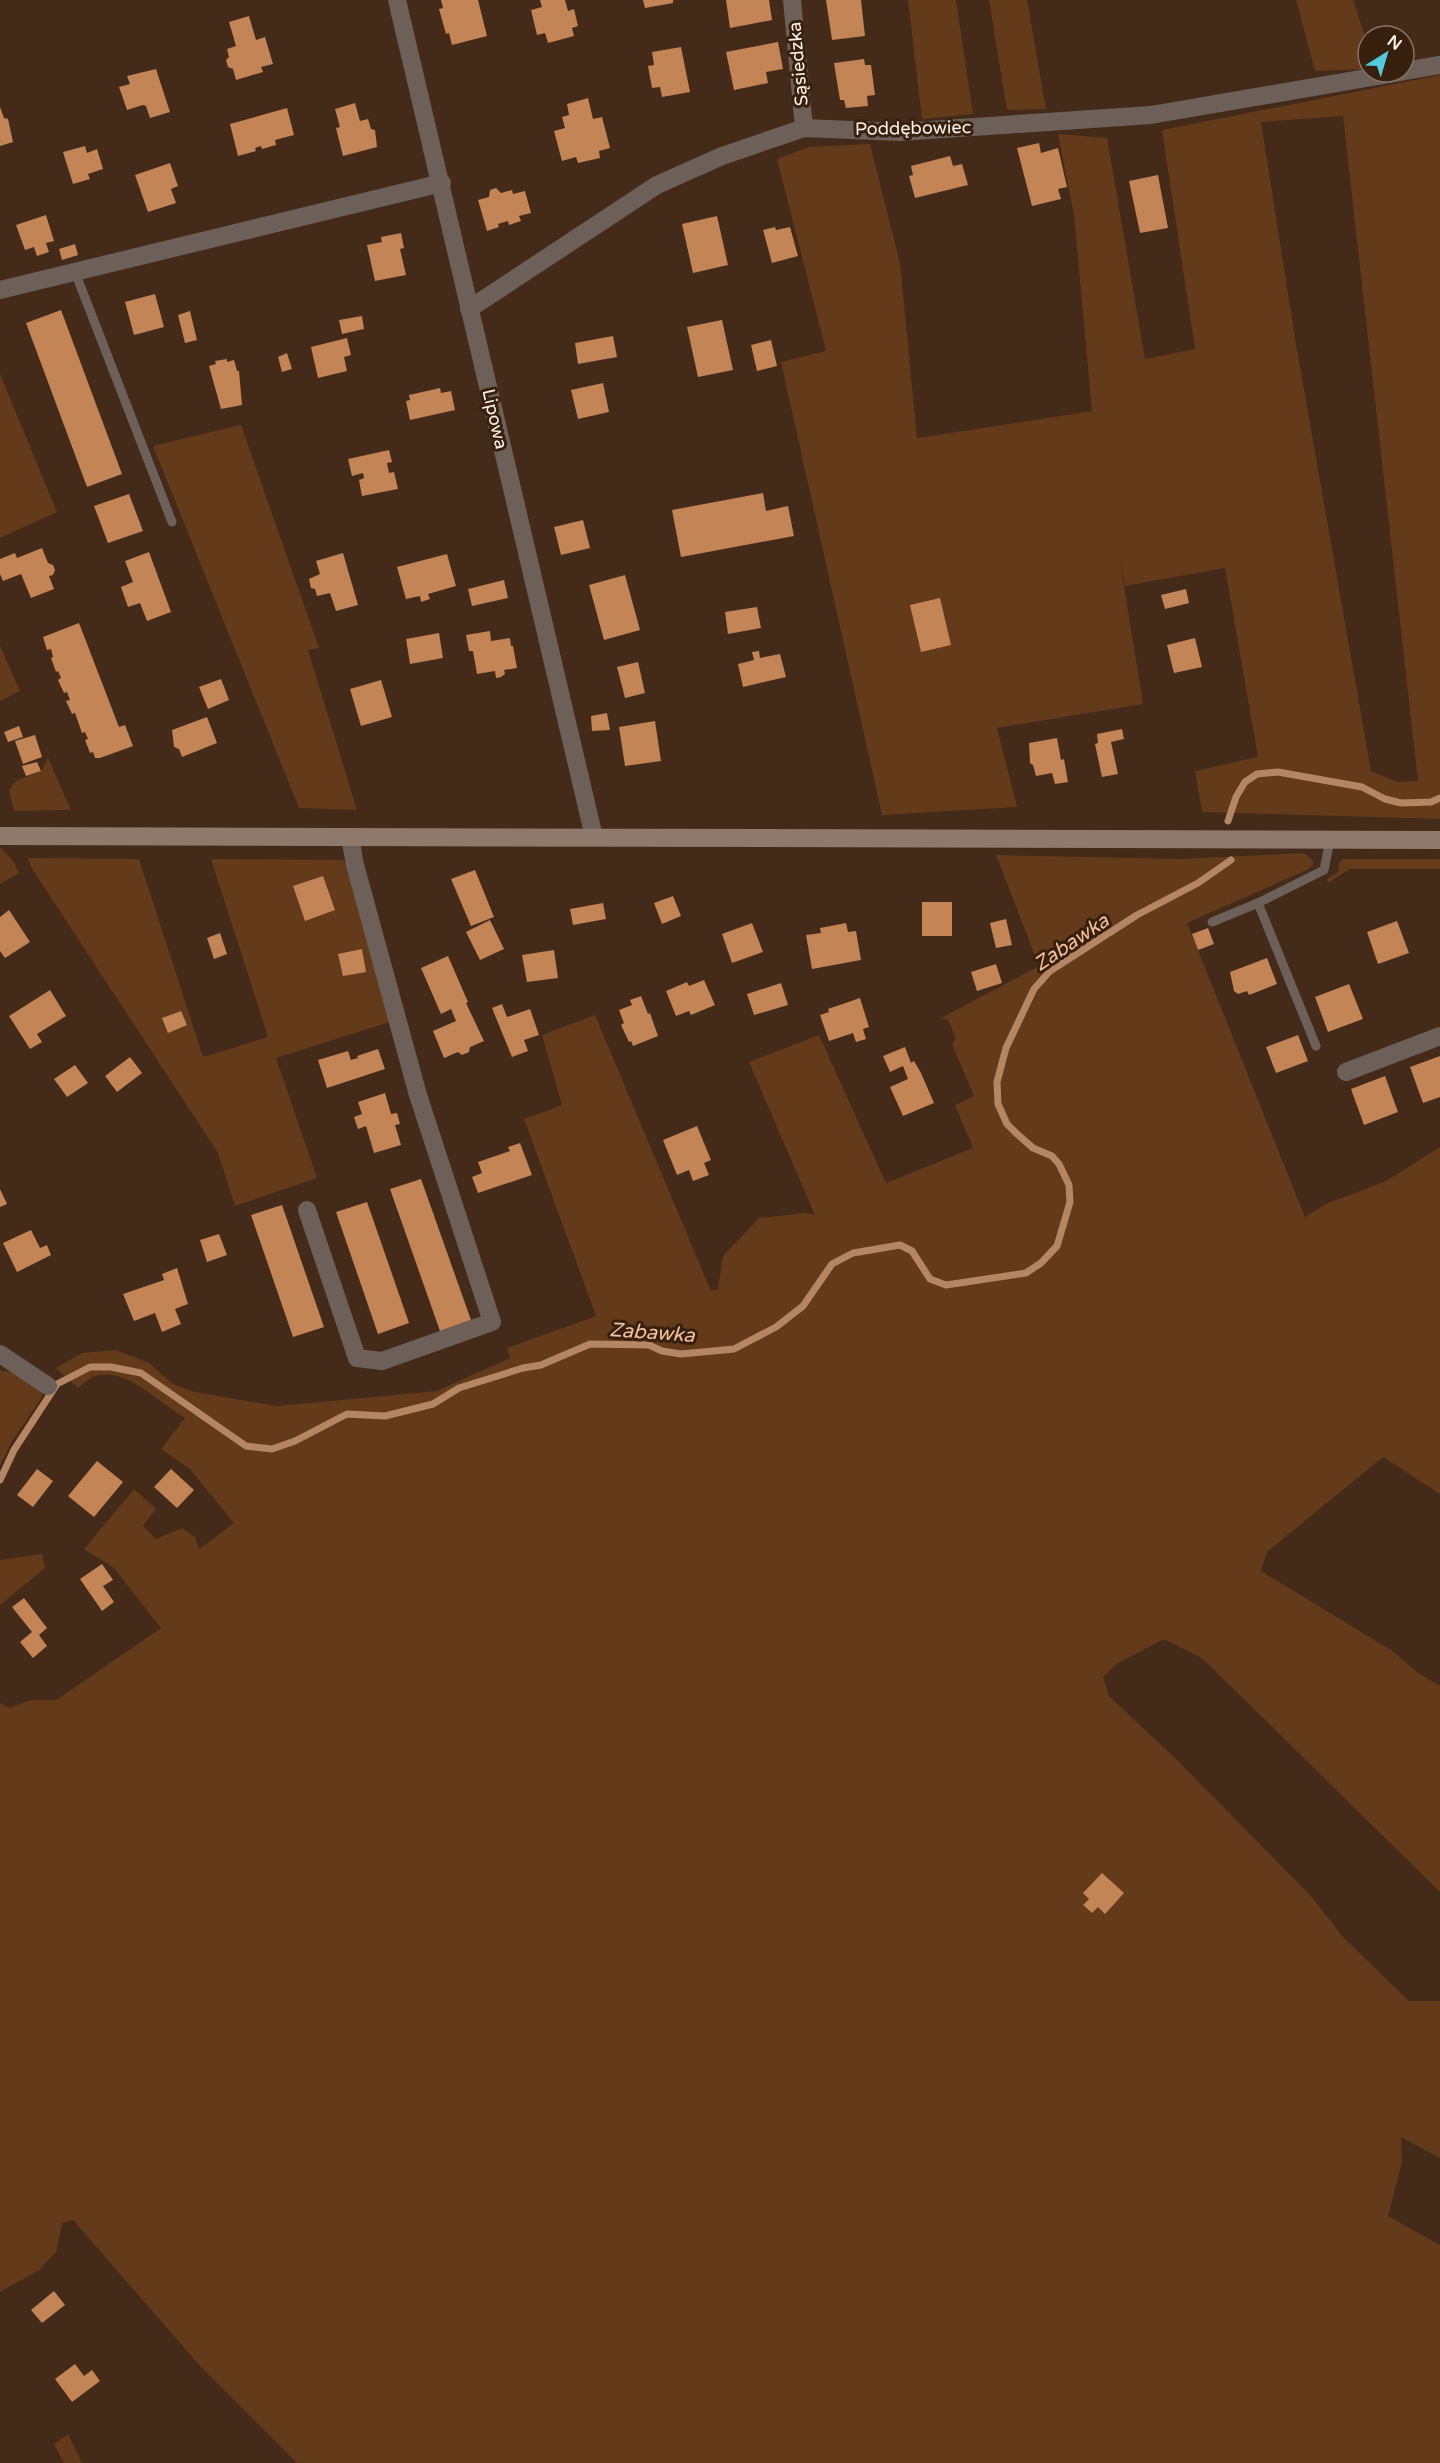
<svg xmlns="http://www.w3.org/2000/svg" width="1440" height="2463" font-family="'Varela Round',sans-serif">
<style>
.green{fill:#633a1a;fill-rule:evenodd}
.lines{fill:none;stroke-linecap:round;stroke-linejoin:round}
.stream{stroke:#b48664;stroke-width:7}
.building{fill:#c38456}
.lane{stroke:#6d6058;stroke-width:9}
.street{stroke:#6d6058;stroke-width:18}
.secondary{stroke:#8e7a6d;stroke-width:18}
.labels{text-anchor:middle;stroke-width:6;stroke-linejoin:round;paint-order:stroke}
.street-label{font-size:18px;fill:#fef0e8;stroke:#38200f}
.water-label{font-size:20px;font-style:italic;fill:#f5c19c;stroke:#38200f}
</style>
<rect width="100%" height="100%" fill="#432a19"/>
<!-- green -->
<g class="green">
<polygon points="908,0 956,0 973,114 922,119"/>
<polygon points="989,0 1027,0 1046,109 1007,110"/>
<polygon points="1296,0 1353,0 1368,46 1368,69 1315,71"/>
<path d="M1440 75V819L1202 812 1195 771 1258 757 1225 568 1125 586 1119 555 1143 704 997 728 1017 807 882 815 781 362 826 351 777 159 809 147 870 144 900 263 917 438 1092 411 1074 215 1058 134 1107 138 1145 359 1195 349 1162 130ZM1343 116 1418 781 1398 782 1371 771 1296 344 1261 122Z"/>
<polygon points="0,374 57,512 0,538"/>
<polygon points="241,425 319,648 308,650 357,810 299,808 153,446"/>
<polygon points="0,646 20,691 0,701"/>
<polygon points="48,758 71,810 14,811 9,790 16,781 41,771"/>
<polygon points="0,847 14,862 19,873 0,884"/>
<path d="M1304 853 1313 861V865L1309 869 1187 923 1305 1217 1326 1204 1386 1181 1440 1147V1494L1383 1457 1267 1552 1261 1571 1391 1650 1417 1672 1440 1686V1892L1203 1659 1164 1639 1118 1663 1103 1677 1109 1696 1177 1760 1311 1896 1343 1937 1409 2001H1440V2158L1401 2137 1402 2162 1388 2216 1440 2245V2463H297L201 2367 73 2220 62 2223 56 2252 39 2270 0 2292V1703L10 1708 31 1700H56L161 1628 114 1568 84 1549 134 1489 156 1509 143 1526 156 1539 182 1528 195 1537 199 1549 234 1523 190 1469 161 1449 185 1418C160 1404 124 1364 93 1377 88 1379 82 1385 78 1388L56 1368 82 1353 116 1350 149 1363 173 1384 195 1392 277 1406 437 1391 510 1358 507 1348 596 1316 524 1119 562 1105 542 1035 595 1015 711 1291 718 1289 723 1256 759 1218 804 1213 815 1215 749 1062 819 1035 886 1183 973 1148 955 1105 974 1096 952 1044 956 1038 948 1020 941 1018 1039 966 996 855 1180 859Z"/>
<polygon points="28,858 139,859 203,1057 268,1037 211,859 344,860 390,1022 276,1058 317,1178 235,1206 218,1153 31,867"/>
<polygon points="1343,859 1440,859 1440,869 1350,869 1328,883 1327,879 1338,872 1339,863"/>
<polygon points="0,1371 17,1372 42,1389 42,1397 11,1443 0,1466"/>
<polygon points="42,1554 45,1568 0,1605 0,1560"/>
<polygon points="68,2434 82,2463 64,2463 54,2444"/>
</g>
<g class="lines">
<!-- stream -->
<g class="stream">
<polyline points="1228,821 1236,797 1245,782 1257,774 1278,772 1362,787 1385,799 1401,803 1431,802 1440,798"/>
<polyline points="0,1480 14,1450 57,1384 90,1367 111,1367 141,1373 246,1446 272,1449 295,1441 347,1414 385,1416 433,1404 459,1388 523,1368 541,1365 590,1344 649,1345 662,1351 681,1354 734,1349 776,1327 803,1306 832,1264 853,1253 900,1245 912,1251 930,1279 946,1285 1026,1273 1041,1263 1057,1246 1070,1202 1069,1185 1059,1164 1052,1156 1033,1148 1017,1134 1007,1124 998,1104 997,1082 1006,1048 1034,989 1050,971 1137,915 1198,883 1231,860"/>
</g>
</g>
<!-- building -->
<g class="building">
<polygon points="441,0 478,0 487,36 452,45 449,33 446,34 439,9 443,8"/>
<polygon points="540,0 565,0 568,11 574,9 578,26 572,28 574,36 548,43 545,33 537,35 531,10 542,7"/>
<polygon points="643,0 673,0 673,3 645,8"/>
<polygon points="726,0 769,0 772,20 730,28"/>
<polygon points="826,0 861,0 865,36 832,40"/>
<polygon points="249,16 256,40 265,37 273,64 261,67 263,72 236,80 233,69 228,67 226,60 229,57 227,49 236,46 229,22"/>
<polygon points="778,42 783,69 766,72 768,83 734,90 726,52"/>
<polygon points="681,47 690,92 662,97 660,87 652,88 648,66 654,65 652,52"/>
<polygon points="864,59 865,65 871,65 875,95 867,96 868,106 846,108 844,100 840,100 834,63"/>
<polygon points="156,69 170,112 150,118 146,106 143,105 127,110 119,87 130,84 127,76"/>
<polygon points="588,98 593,119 602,117 610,148 599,151 600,158 578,163 576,157 562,161 554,131 565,128 562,117 569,115 567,104"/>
<polygon points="355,103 360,121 368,119 371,129 375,130 377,147 343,156 336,128 340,127 335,109"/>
<polygon points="0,107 4,118 8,119 13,142 0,146"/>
<polygon points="287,108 294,135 275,140 276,145 262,149 261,146 255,148 256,151 238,156 230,124"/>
<polygon points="1039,143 1041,153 1058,148 1067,187 1058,189 1061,199 1032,206 1017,148"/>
<polygon points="85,146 87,153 97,149 103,169 88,174 90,179 73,184 63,152"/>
<polygon points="950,156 953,166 962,164 968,185 915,198 909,176 913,175 911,166"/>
<polygon points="170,163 178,186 171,189 176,203 148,212 135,175"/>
<polygon points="1158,175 1168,228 1140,233 1129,181"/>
<polygon points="496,188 501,193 512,190 513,194 525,191 531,213 519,216 521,221 509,225 508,221 498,224 499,227 487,231 478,200 489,197 490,190"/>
<polygon points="46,215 54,241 46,243 49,252 37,256 34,247 25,250 16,225"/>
<polygon points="717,216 728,265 693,273 682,224"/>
<polygon points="775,227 776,230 790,227 798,256 772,263 763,230"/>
<polygon points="401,233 404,248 400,249 406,275 375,281 367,245 382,242 381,237"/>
<polygon points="75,244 78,255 62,260 59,249"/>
<polygon points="155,294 164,327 134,335 125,302"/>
<polygon points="61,310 122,474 87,487 26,323"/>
<polygon points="190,311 197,340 185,343 178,315"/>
<polygon points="362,316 364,329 342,334 339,320"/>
<polygon points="722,320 733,370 698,377 687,327"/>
<polygon points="613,336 617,357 578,364 575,343"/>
<polygon points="347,338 351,355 344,357 347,371 318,378 311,347"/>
<polygon points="771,340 777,366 757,371 751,345"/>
<polygon points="287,353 292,369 282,372 278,357"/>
<polygon points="227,359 227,362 234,360 237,371 239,371 242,405 221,409 209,366 216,364 215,361"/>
<polygon points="603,383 609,412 578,419 571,390"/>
<polygon points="440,388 441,393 451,391 455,410 410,420 406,401 410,400 409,395"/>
<polygon points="389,450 392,462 387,463 389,473 394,472 398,489 362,496 359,480 364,478 363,473 352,476 348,459"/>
<polygon points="763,493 766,511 788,506 794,536 681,557 672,510"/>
<polygon points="129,494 143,531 108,543 94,506"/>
<polygon points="583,520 590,548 561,555 554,527"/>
<polygon points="42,548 48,563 53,565 55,570 53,575 49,576 54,589 31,598 21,574 3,581 0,574 0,559 15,553 17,558"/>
<polygon points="149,552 171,612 147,621 140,603 128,607 121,587 133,582 125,561"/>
<polygon points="343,553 358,605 336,611 330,593 317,596 315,589 311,588 309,579 320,574 316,561"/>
<polygon points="447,554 456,586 428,594 430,599 421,602 420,596 406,599 397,567"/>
<polygon points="625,575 640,630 604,640 589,585"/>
<polygon points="504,580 508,598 472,606 468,589"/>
<polygon points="1186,589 1189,603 1165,609 1161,595"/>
<polygon points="940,598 951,645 921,652 910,605"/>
<polygon points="757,607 761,628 728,634 725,612"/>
<polygon points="79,623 119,727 125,725 133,746 100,758 95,758 93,752 90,753 85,740 88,739 85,732 82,733 75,713 72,714 66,701 70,700 67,692 64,693 58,680 61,678 58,671 56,672 51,658 53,657 51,649 47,650 43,637"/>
<polygon points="490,631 491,641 510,638 511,646 513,646 517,668 504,670 505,674 501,677 496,678 495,671 477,674 473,651 469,651 466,635"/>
<polygon points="439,633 443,658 410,664 406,639"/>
<polygon points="1195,638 1202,667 1174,673 1167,645"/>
<polygon points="759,651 760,658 780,654 786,677 743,687 738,664 754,660 752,652"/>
<polygon points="638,662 645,693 625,698 617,667"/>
<polygon points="221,679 229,700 208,709 199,687"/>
<polygon points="381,680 392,717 361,726 350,689"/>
<polygon points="607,713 610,730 592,731 591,716"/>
<polygon points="207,717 217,743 182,757 179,749 174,747 172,730"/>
<polygon points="655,721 661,761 625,766 619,727"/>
<polygon points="19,726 23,737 8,742 4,732"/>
<polygon points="1122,729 1124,739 1111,742 1118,774 1102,777 1095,744 1098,743 1097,734"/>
<polygon points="35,735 42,757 23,764 15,741"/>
<polygon points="1057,738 1061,760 1064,759 1068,782 1055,784 1052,773 1036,776 1033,765 1030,763 1029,743"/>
<polygon points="37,762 41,771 26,776 22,766"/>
<polygon points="475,870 494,917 471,926 451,879"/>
<polygon points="323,876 335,910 305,921 293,886"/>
<polygon points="673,896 681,916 662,924 654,903"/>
<rect x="922" y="902" width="30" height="34"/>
<polygon points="603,903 606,919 573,925 570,909"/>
<polygon points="9,910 30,942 5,958 0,951 0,917"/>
<polygon points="1006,919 1012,945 996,948 990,923"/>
<polygon points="490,920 504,949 480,960 466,932"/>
<polygon points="1397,921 1409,953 1378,964 1367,932"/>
<polygon points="752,923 763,952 732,963 722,934"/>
<polygon points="846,923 848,932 856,931 861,960 812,969 806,935 821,933 820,928"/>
<polygon points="1208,928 1214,944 1198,950 1192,934"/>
<polygon points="220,933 227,954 214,959 207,938"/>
<polygon points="362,949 366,972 343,976 338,954"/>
<polygon points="554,950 558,978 527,982 522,955"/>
<polygon points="448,956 468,1002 466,1003 484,1041 470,1047 469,1052 462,1055 458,1052 444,1058 433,1031 456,1021 451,1009 441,1014 421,968"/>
<polygon points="1267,958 1277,984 1249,995 1247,991 1238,994 1234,991 1230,972"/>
<polygon points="996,964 1002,983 977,991 971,972"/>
<polygon points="704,980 715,1005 691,1015 689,1011 676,1016 666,991 687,982 689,986"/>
<polygon points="781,983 788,1005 754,1015 747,994"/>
<polygon points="1349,984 1363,1019 1328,1032 1315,997"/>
<polygon points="50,990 66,1016 37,1034 42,1042 30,1049 9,1016"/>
<polygon points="641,996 648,1014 650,1013 658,1036 633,1046 631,1041 629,1042 621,1025 624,1023 619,1010 632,1005 630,1000"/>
<polygon points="860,998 869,1027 863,1029 866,1039 856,1042 853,1033 829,1041 820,1015 829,1012 828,1009"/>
<polygon points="502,1004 507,1017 530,1009 539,1035 524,1040 528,1051 512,1057 492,1008"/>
<polygon points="181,1011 187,1025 168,1033 162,1018"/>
<polygon points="1298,1035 1308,1061 1276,1073 1266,1047"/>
<polygon points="905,1047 911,1063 914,1061 921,1073 934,1103 903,1116 890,1087 908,1079 903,1066 890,1072 883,1056"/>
<polygon points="378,1049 385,1069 327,1088 318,1060 348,1051 351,1060 358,1058 357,1056"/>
<polygon points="1440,1056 1440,1097 1423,1103 1410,1067"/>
<polygon points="130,1057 142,1073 117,1092 105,1076"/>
<polygon points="75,1065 88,1083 67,1097 54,1079"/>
<polygon points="1385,1076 1398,1112 1364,1125 1351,1089"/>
<polygon points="385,1093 391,1114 397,1113 400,1124 395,1125 401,1145 374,1153 366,1126 358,1129 354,1117 362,1114 358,1102"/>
<polygon points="697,1126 711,1160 704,1163 709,1175 693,1181 689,1170 677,1175 663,1140"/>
<polygon points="520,1143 532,1175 478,1193 472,1177 482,1173 478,1162 510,1151 508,1147"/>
<polygon points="421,1179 471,1320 440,1331 390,1189"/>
<polygon points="0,1189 7,1204 0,1207"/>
<polygon points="367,1202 409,1323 378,1334 336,1212"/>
<polygon points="282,1205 324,1327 293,1337 251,1215"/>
<polygon points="31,1230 40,1248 47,1245 51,1255 17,1272 3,1243"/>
<polygon points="219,1234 227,1255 207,1262 200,1240"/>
<polygon points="177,1268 188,1304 175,1309 181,1324 162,1332 155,1313 134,1321 123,1294 164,1280 162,1274"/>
<polygon points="97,1461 123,1482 94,1517 68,1496"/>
<polygon points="37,1469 53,1481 33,1507 17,1495"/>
<polygon points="171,1469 194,1490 177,1508 154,1487"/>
<polygon points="102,1564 113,1580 103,1586 114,1602 102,1611 80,1579"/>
<polygon points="24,1598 47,1628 39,1635 47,1646 33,1658 20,1642 32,1632 12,1607"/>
<polygon points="1102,1873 1124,1893 1105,1914 1098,1907 1092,1913 1083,1905 1089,1899 1083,1893"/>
<polygon points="54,2291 65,2305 42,2323 31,2310"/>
<polygon points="75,2364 84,2376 92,2370 100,2381 72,2402 55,2379"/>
</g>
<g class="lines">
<!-- lane -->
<g class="lane">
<polyline points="75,272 172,522"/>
<polyline points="1212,922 1258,903"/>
<polyline points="1316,1046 1258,903 1324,870 1330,840"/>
</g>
<!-- street -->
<g class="street">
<polyline points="397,0 594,837"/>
<polyline points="792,0 804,128"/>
<polyline points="1404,71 1440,65"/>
<polyline points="0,290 442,183"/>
<polyline points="469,309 657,185 722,156 804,128 900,132 1151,115 1401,72"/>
<polyline points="1346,1072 1440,1036"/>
<polyline points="307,1210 357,1358 382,1361 492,1322 418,1095 355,865 350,837"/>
<polyline points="0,1354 48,1386"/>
</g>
<!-- secondary -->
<polyline class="secondary" points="0,836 1440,840"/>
</g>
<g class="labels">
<!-- street labels -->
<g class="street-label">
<text transform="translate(798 64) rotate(-95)" y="6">Sąsiedzka</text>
<text transform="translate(913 128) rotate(-1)" y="6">Poddębowiec</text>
<text transform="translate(495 419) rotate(77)" y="6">Lipowa</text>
</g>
<!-- water labels -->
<g class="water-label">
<text transform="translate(1071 942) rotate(-34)" y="7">Zabawka</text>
<text transform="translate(652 1332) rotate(4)" y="7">Zabawka</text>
</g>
</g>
<!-- north arrow -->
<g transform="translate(1386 54) rotate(37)"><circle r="28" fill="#38200f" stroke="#877366" stroke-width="1.5"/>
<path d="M0-4.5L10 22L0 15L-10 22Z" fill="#52cbda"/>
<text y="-9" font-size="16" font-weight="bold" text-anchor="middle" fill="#fef0e8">N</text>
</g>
</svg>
